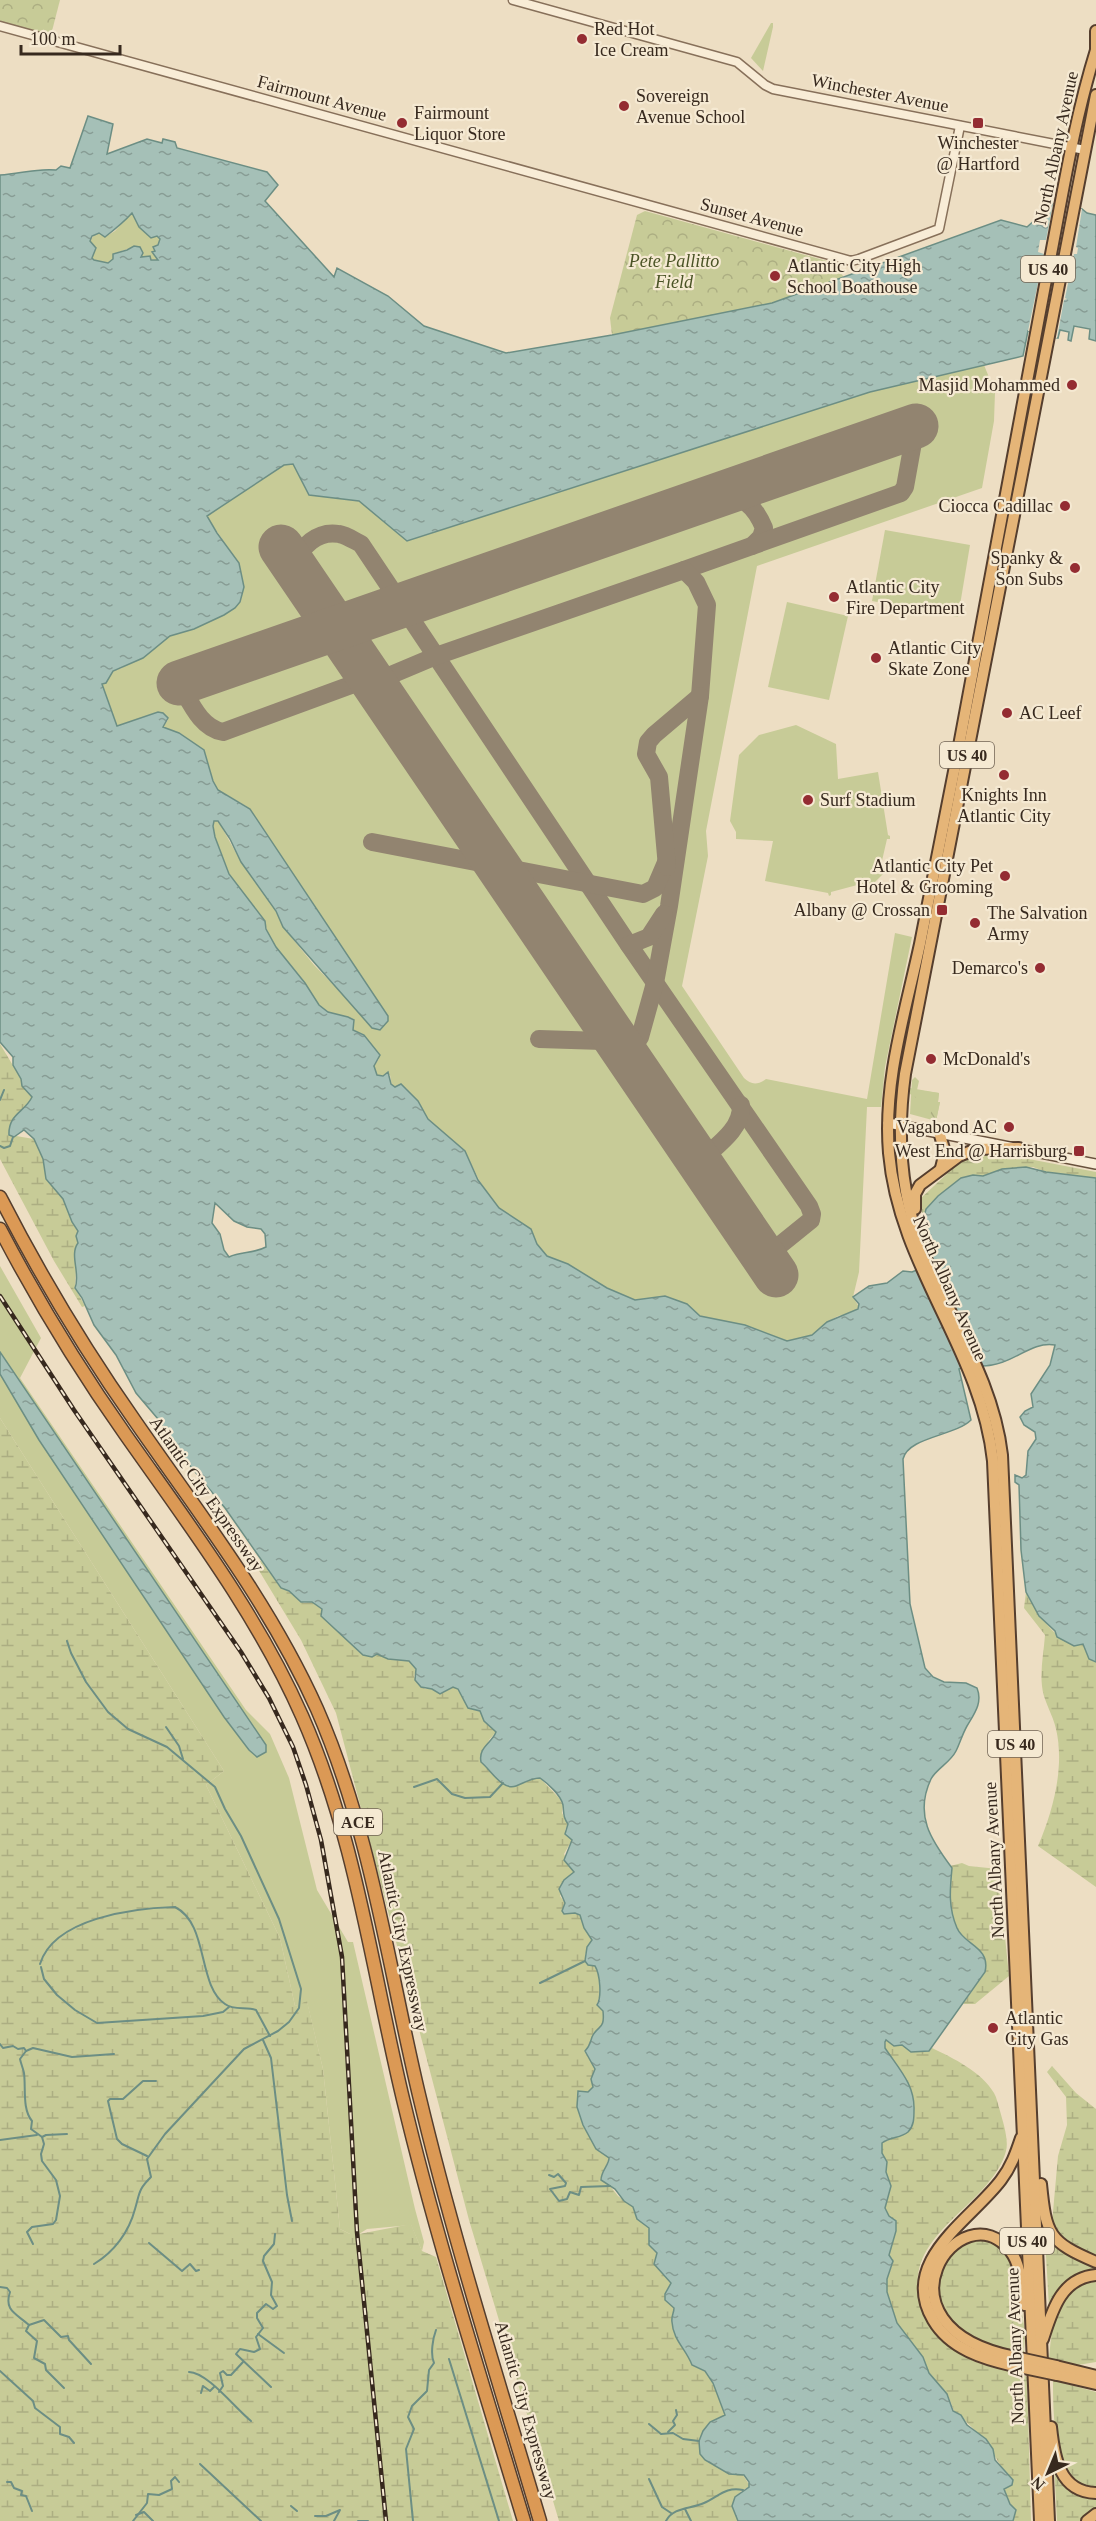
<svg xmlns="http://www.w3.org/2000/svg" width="1096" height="2521" font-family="'Times New Roman',serif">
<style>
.grass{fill:#c7cb97}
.forest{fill:url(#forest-firs)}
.wetland{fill:url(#wetland-marsh)}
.park{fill:url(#park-crowns)}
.water{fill:url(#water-ripples);stroke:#6c8e84;stroke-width:1.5;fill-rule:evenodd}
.pier{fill:#eddec3}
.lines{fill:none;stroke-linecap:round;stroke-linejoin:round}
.stream{stroke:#6c8e84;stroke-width:2}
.taxiway{stroke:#928470;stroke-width:18}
.runway{stroke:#928470;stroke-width:45}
.tertiary-casing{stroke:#87705a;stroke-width:11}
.secondary-casing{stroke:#69513d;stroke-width:12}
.trunk-casing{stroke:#553e2e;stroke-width:14}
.motorway-casing{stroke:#553e2e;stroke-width:15}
.tertiary{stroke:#f8ecd6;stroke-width:8}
.secondary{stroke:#f8ecd6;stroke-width:9}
.trunk{stroke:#e5b578;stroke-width:10}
.motorway{stroke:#db9955;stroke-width:12}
.rail-casing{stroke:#37291e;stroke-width:4.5}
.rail{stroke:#f5e9d2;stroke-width:2;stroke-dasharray:7;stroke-linecap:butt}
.trunk-bridge-casing{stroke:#553e2e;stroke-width:14;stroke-linecap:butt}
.trunk-bridge{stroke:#e5b578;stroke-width:10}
.poi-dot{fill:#942c32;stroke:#f5e9d2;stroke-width:2}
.labels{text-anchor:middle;stroke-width:4.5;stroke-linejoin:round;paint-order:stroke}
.shield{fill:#f5e9d2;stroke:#706354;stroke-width:1.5}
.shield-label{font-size:16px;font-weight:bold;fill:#37291e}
.poi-label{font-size:18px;fill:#37291e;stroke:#f5e9d2;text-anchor:start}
.street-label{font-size:18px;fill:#37291e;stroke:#f5e9d2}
.park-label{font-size:18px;font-style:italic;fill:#4a5325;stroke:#f5e9d2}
</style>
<defs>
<pattern id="forest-firs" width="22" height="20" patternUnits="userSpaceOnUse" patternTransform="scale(1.5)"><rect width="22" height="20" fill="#c7cb97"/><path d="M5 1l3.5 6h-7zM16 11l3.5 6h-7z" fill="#acae82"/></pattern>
<pattern id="wetland-marsh" width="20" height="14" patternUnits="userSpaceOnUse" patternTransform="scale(1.5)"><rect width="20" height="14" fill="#c7cb97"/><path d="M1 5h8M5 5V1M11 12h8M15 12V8" fill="none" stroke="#acae82"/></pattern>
<pattern id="park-crowns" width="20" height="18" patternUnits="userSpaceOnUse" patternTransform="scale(1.5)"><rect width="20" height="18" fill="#c7cb97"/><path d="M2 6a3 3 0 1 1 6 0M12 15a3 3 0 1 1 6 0" fill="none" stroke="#acae82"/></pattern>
<pattern id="water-ripples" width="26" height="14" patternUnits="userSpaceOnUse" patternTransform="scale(1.5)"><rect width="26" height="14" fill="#a5c0b7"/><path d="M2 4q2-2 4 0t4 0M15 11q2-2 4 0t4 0" fill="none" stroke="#879c94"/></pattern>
</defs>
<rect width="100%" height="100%" fill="#eddec3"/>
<!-- grass -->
<g class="grass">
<polygon points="771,23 773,23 773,27 763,71 751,58"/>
<path d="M132 212 139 227 151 238 157 236 160 239 155 256 159 260 139 258 130 248 113 254V259L108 263 94 260C89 249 87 238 99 232L105 237 115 231Z"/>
<path d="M984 365 995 392 994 421 982 488 757 566 706 831 708 856 682 986 744 1078C751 1085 758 1085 766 1079L867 1099 895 933 912 937 885 1067 881 1107H867L859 1272 853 1297 859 1307 851 1313 838 1316 827 1322 812 1335 787 1341 745 1325 700 1316 687 1304 665 1296 635 1300 607 1288 568 1264 547 1256 537 1244 531 1229 498 1208 479 1180 465 1151 428 1119 418 1101 406 1088 392 1086 390 1075H377L374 1066 379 1059 378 1052 362 1034 353 1030 346 1017C336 1017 324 1011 317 1004 312 998 310 990 305 983 292 963 268 946 265 921L231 878 215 837 213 823 216 820 220 824 241 862 276 911 283 927 314 965 359 1011 366 1022 388 1016 267 835 246 806 218 790 213 781 204 750 180 733 163 727 168 720 166 715 158 712 117 726 102 684 106 682 113 671 122 668 170 636 194 629 240 602C252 568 222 543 207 516L284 465 293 464 309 495 359 501 407 541 870 392Z"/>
<polygon points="885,530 970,545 958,617 872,601"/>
<polygon points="787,602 848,616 829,700 768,687"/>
<polygon points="796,725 836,744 838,779 878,772 888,835 890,836 890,839 887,839 881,865 878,868 883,874 867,890 861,884 831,892 831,895 829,896 828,893 765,881 773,841 736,839 736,832 730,821 739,755 759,735"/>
<polygon points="915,1077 919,1081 917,1090 939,1093 938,1102 940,1102 936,1121 910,1114 912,1080"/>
<polygon points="0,1266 41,1338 20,1378 246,1710 270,1734 289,1778 317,1890 348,1942 353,1942 415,2209 424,2242 422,2251 411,2225 367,2229 359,2234 350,2234 340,2229 323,2069 307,2002 295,2006 280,1938 206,1785 224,1771 0,1418"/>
</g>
<!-- forest -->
<polygon class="forest" points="910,1088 939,1093 938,1102 940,1102 936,1121 923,1102 910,1094"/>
<!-- wetland -->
<g class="wetland">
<polygon points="0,1044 32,1097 10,1135 34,1139 78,1231 75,1288 85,1306 82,1307 54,1261 0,1159"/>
<polygon points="987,1151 1096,1172 1096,1178 1046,1172 1033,1167 1002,1169 982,1177 968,1176 961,1178 938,1196 926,1209 924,1217 921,1210 920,1199 965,1157"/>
<polygon points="0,1418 224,1771 206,1785 280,1938 295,2006 307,2001 323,2069 340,2229 350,2234 359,2234 411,2224 422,2251 436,2257 513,2521 0,2521"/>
<path d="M261 1561 281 1588 288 1591 304 1603 312 1602 322 1609 323 1617 360 1653 373 1657 377 1654 388 1659 409 1661 416 1669 414 1677 425 1689H432L440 1694 453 1687 458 1689 470 1709 480 1711 484 1721 496 1732 489 1740 481 1762 502 1783 540 1778 559 1798 563 1805 562 1813 568 1824 565 1830 572 1840 564 1854 574 1872 560 1896 565 1903 562 1910 564 1914 575 1913 580 1915 592 1940 585 1955 590 1966H595C600 1974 602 1996 597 2003L603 2011 604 2025 594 2034 586 2054 590 2058 595 2069 591 2079 593 2087 588 2092 578 2091 577 2107 583 2125 596 2149 609 2158 602 2176 618 2196 633 2207 639 2220 649 2228 652 2249 657 2253 671 2283 666 2291 674 2308 673 2315 680 2345 686 2350 692 2365 705 2371 713 2383 725 2415C713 2423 705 2424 699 2441L708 2462 724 2471 743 2475 750 2486 741 2491 733 2508 738 2521H559L469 2220 336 1713 301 1640 255 1564Z"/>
<path d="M1026 1592C1035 1611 1061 1650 1083 1644L1089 1659 1096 1662V1887L1038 1846C1053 1811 1065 1767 1056 1729 1053 1715 1043 1700 1042 1686 1040 1669 1044 1651 1045 1635L1024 1608Z"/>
<path d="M962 1863 969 1866 998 1869 1009 1976 975 2004H963L985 1972C990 1949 968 1945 959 1931 949 1917 947 1886 952 1871L950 1866Z"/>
<path d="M886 2040 894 2046 902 2045 911 2052 920 2050 927 2052 932 2048C953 2058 982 2072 994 2093 997 2098 998 2105 1000 2111 1003 2122 1009 2140 1006 2151 991 2206 903 2233 920 2298 924 2313 931 2327 941 2338 951 2349 965 2358 979 2363 994 2369 1012 2368 1027 2377L1031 2521H1013L1015 2514 1004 2489 1010 2486 1012 2479C1004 2471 997 2461 993 2452 991 2445 960 2415 954 2411L948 2395 929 2373 923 2357 897 2323 887 2292V2279L893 2263 889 2255 896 2231V2221L889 2216 885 2208 891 2186 886 2172V2160L882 2153V2143L900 2135 914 2120C916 2085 904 2076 885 2048Z"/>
<polygon points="1052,2066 1076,2093 1096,2109 1096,2256 1070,2245 1059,2236 1052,2223 1058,2156 1067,2125 1066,2097 1047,2072"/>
<polygon points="1044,2221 1046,2228 1096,2265 1096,2272 1049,2307"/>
<path d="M979 2240C995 2243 1004 2247 1013 2261L1025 2331 1024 2354C1010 2352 979 2344 968 2335 949 2321 930 2297 938 2272 942 2262 954 2251 961 2243Z"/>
<path d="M1096 2280V2362L1078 2365 1049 2359C1052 2323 1055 2289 1096 2280Z"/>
<path d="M1053 2380 1096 2392V2489C1091 2488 1082 2487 1077 2484 1053 2468 1053 2407 1053 2380Z"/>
<polygon points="1054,2463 1061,2479 1096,2497 1096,2511 1084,2521 1057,2521"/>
</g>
<!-- park -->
<g class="park">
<polygon points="0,0 60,0 52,31 47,35 0,21"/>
<polygon points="645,211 838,264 844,279 772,303 612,335 610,318 637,215"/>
</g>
<!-- water -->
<g class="water">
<path d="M88 116 113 124 107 154 147 139 162 143 163 139 175 142 177 148 267 172 278 185 265 201 334 277 337 268 388 296 424 326 506 353 612 335 772 303 1001 220 1027 227 1053 204 1082 209 1087 213 1096 215V341L1089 339 1090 329 1074 326 1071 341 1068 340 1069 332 1060 330 1058 338 1028 331 1023 356 870 392 407 541 359 501 309 495 293 464 284 465 207 516 217 533 239 563 244 587 240 602 235 608 224 615 194 629 170 636 143 658 113 671 106 683 102 684 117 726 158 712 163 713 168 718 163 727 179 733 204 750 213 781 218 790 250 809 388 1016V1021L380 1030 372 1028 283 927 276 911 241 862 230 839 218 821H214L213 826 215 837 229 874 265 921 266 929 276 947 305 983 319 1005 328 1012 348 1017 354 1020 353 1030 364 1035 380 1055 374 1066 377 1075 383 1076 388 1072 391 1084 395 1087 401 1084 418 1101 428 1119 465 1151 478 1180 499 1208 531 1229 537 1244 547 1256 568 1264 607 1288 635 1300 665 1296 687 1304 700 1316 745 1325 787 1341 812 1335 827 1322 858 1309 859 1304 853 1297 869 1286 887 1283 903 1271 912 1272 917 1270 928 1230 924 1217 926 1209 938 1196 961 1178 973 1175 983 1176 1002 1169 1026 1167 1046 1172 1096 1178V1662L1089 1659 1083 1644 1074 1646 1057 1637 1055 1631 1039 1616 1026 1592 1021 1550 1019 1485 1015 1482V1475L1022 1478 1026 1475 1028 1451 1036 1439 1035 1432 1024 1425 1020 1417 1025 1411 1033 1407 1031 1394 1050 1365 1055 1345C1032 1341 1015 1362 992 1365 981 1367 970 1365 959 1369L971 1420C955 1436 908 1437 903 1459L910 1604 925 1668 933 1677 944 1682 966 1683 977 1688C983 1703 974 1714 967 1726 962 1735 960 1743 956 1751 950 1763 937 1768 931 1779 914 1815 931 1840 952 1868 950 1889 948 1907 957 1928 964 1945 991 1947 985 1972L929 2051 911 2052 902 2045 894 2046 886 2040 885 2042V2048C899 2069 915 2085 914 2110 914 2118 914 2126 908 2132 901 2138 890 2137 882 2143V2153L887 2162 886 2172 891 2186 885 2208 889 2216 896 2221V2231L889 2255 893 2261 887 2279V2292L897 2323 923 2357 929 2373 947 2394 953 2411 961 2415 967 2425 986 2439 993 2449 995 2460 1013 2480 1012 2485 1004 2489 1010 2504 1016 2510 1013 2521H738L732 2506 735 2497 749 2487V2482L744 2475 729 2474 705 2460 700 2454 699 2441 703 2431 710 2422 725 2415 713 2383 705 2371 692 2365C686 2349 673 2340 672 2322 671 2316 674 2313 674 2308L665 2300V2294L671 2283 654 2264 657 2253 649 2245V2228L637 2219 633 2207 624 2201 615 2189 601 2180C601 2171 609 2165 609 2158L596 2149 583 2125 577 2107 578 2091 588 2092 593 2087 591 2079 595 2069 585 2051C590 2046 590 2043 592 2037 598 2024 605 2031 603 2011L597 2005C602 1997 600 1974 595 1966L588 1965 585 1961 587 1947 592 1940 584 1928 580 1915 575 1913 564 1914 562 1911 565 1903 559 1889 564 1880 574 1872 564 1860 572 1840 565 1834 568 1824C563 1817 564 1814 563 1805 561 1795 547 1783 540 1778 531 1778 524 1783 516 1786 502 1791 491 1770 481 1762 478 1747 492 1743 496 1732L484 1721 480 1711 468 1708 458 1689 453 1687 440 1694 432 1689 421 1687 415 1680 416 1669 409 1661 388 1659 377 1654 372 1657 363 1655 321 1616 322 1609 312 1602H301L289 1591 281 1588 225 1508 187 1462 158 1419 136 1393 116 1355 94 1325 82 1298 75 1288C81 1274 69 1255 78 1243L76 1236 78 1231 72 1222 63 1199 46 1179 43 1159 34 1139 24 1130 14 1137 9 1135C8 1114 25 1112 32 1097L22 1086 21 1079 13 1065V1057L0 1042V175C20 174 36 168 56 170L61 166 70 168ZM132 213 139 227 151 238 157 236 160 239 158 245 153 247 155 251 152 252 158 260H151L150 256 141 257 143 253 140 247 134 246 127 250 113 254V259L108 263 94 260 92 258 96 248 90 241 92 236 99 233 105 237C114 230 124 222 132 213ZM215 1203 234 1221 247 1227 261 1229 265 1234 266 1247C253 1254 241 1251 229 1257L224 1250 220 1234 212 1223Z"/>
<polygon points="0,1352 266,1745 266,1752 257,1757 249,1750 224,1717 39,1440 0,1374"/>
</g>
<!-- pier -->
<polygon class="pier" points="1053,204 1082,209 1076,247 1078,248 1077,254 1074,254 1065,298 1067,299 1064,300 1057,338 1028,331 1044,254 1038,252 1040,240 1046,240"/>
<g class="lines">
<!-- stream -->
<g class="stream">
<polyline points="0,1100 4,1090"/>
<polyline points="0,1146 4,1148 10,1146 13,1137"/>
<path d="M67 1641 71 1653 86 1682 108 1712 128 1729 167 1747 215 1787 225 1809 241 1836 279 1919 301 1989 299 2008 289 2022 278 2031 244 2049 165 2134 147 2159 151 2177C138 2190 140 2192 135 2209 129 2232 114 2252 94 2264"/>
<polyline points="166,1727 179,1746 183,1759"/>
<polyline points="414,1787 437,1779 452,1794 465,1798 490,1797 503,1783"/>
<path d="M40 1964C54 1918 134 1908 175 1907 209 1924 197 1985 225 2004 234 2011 247 2006 256 2010L270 2036"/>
<polyline points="41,1967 44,1979 57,1995 75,2010 97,2023 203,2016 223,2012 229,2007"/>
<polyline points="540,1983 585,1961"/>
<polyline points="263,2040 271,2058 287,2195 292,2221"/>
<polyline points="0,2044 3,2048 13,2046 18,2049 24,2048 26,2051 33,2048 72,2057 114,2054"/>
<path d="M26 2051 20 2059C21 2064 23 2068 24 2073 26 2088 22 2109 32 2121L31 2129 42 2137 46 2135 67 2134"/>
<polyline points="0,2140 37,2135"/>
<polyline points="147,2156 122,2144 117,2139 108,2101 110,2099 123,2099 143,2081 156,2081"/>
<polyline points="549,2175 554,2177 558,2174 566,2183 565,2186 550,2189 559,2201 567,2199 570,2192 579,2195 581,2187 610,2186"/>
<polyline points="149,2243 182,2271 190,2264 196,2271 199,2270"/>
<polyline points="33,2244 27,2232 32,2227 53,2224 56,2220 60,2196 56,2180 42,2161 41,2154 44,2144 42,2137"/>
<path d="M0 2287 7 2288 10 2292C4 2310 15 2313 29 2325"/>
<polyline points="29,2325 44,2320 61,2337 68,2336 69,2340 91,2364"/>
<polyline points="29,2325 26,2331 37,2341 34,2358 45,2364 46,2370 64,2388"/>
<polyline points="258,2334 284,2353"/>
<polyline points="449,2359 499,2521"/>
<polyline points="0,2371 33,2401 35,2408 60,2427 60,2434 69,2437 74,2443"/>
<path d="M189 2372C207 2372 235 2408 251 2421"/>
<polyline points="271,2387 236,2354 240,2349 254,2352 260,2349 256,2337 263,2328 257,2318 257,2313 266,2304 273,2309 277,2306 271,2295 272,2282 263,2261 264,2256 274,2244 275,2234"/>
<polyline points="219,2392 223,2386 220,2373 223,2371 227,2375 231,2375 243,2362"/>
<polyline points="201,2393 203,2386 210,2391 214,2387"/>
<polyline points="649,2424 661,2434 673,2433 683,2439 699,2441"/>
<polyline points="668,2432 675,2425 673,2421 677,2415 676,2410"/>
<polyline points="200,2464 261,2521"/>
<polyline points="649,2479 662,2507 671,2513"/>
<polyline points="7,2482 11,2482 14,2488 22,2491 21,2495 26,2496 32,2511"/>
<polyline points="291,2506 297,2511"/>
<polyline points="685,2509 691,2521"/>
<polyline points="136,2515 144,2512 153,2521"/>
<polyline points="315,2516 326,2516 340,2510 334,2521"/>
<polyline points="133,2521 147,2503 148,2494 159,2495 172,2489 171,2481 175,2477 179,2482"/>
<polyline points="358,2521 368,2521"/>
<path d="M413 2521 406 2449 414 2429 408 2417 412 2406 427 2391 429 2370 434 2363C430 2354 433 2338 436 2330"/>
<path d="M666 2521C673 2507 691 2509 704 2503 718 2497 726 2486 743 2490"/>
</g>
<!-- taxiway -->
<g class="taxiway">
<path d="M718 495C743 495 755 506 764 528L761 537 752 546"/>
<path d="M292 564C303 547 316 530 339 534 346 535 355 541 361 544L629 945 809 1206 812 1214 811 1220 764 1258"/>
<polyline points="684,570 901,493 905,487 916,426"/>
<path d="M179 683C190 701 200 728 223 732L370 678 379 680 436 656 684 570 696 582 707 605 700 696 669 906 655 983 640 1037 635 1045 622 1049 603 1041 539 1039"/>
<polyline points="372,842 643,894 655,888 667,860"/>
<polyline points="667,867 659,777 646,754 648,742 654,735 700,696"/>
<polyline points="629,945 649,937 664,914"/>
<path d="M692 1152 708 1154C723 1141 742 1126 741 1105"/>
</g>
<!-- runway -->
<g class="runway">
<polyline points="281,547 776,1275"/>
<polyline points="179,683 916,426"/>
</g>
<defs>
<g id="tertiary">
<polyline points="513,0 737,62 765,85 773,89 1085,150"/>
<polyline points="0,26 851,261 859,259 939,229 960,126"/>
</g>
<polyline id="secondary" points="888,1123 1096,1164"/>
<g id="trunk">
<polyline points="939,1132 945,1152 941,1168"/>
<polyline points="915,1209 915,1194 920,1185 959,1156 976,1149 1019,1148"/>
<path d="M1041 2184C1046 2235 1049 2242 1096 2262"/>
<path d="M1043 2339C1052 2311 1061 2278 1096 2275"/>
<path d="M1015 2357C862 2326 962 2186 1011 2252 1021 2265 1022 2289 1025 2305"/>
<path d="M1014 2366C983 2359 950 2349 933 2320 898 2261 971 2220 1001 2180 1011 2167 1016 2153 1021 2138"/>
<polyline points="1056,2366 1096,2376"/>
<polyline points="1057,2375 1096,2384"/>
<path d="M1051 2427C1054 2456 1059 2492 1096 2493"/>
<path d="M1040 2521 993 1461C981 1349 899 1268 889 1153 883 1082 905 1013 920 944 933 880 945 815 958 751 988 596 1015 440 1045 285 1061 206 1072 127 1096 50V31"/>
<path d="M1049 2521 1002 1455C993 1378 948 1317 921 1246 900 1191 897 1132 905 1074L1096 95"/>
<polyline points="1087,2521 1096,2514"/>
</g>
<g id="motorway">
<path d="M0 1197C40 1275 85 1350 135 1421 200 1515 270 1604 317 1709 371 1832 388 1965 419 2095 453 2238 498 2379 540 2521"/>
<path d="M0 1229C37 1300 79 1369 125 1434 189 1525 257 1614 302 1716 356 1838 372 1970 403 2099 437 2241 482 2381 524 2521"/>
</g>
</defs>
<!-- tertiary casing -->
<use href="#tertiary" class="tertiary-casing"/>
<!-- secondary casing -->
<use href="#secondary" class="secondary-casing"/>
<!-- trunk casing -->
<use href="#trunk" class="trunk-casing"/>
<!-- motorway casing -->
<use href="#motorway" class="motorway-casing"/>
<!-- tertiary -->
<use href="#tertiary" class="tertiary"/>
<!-- secondary -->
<use href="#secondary" class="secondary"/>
<!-- trunk -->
<use href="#trunk" class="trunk"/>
<!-- motorway -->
<use href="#motorway" class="motorway"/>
<defs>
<polyline id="rail" points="0,1296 74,1410 241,1652 269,1698 293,1747 306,1785 321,1840 342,1957 357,2232 386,2521"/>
</defs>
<!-- rail casing -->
<use href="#rail" class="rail-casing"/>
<!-- rail -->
<use href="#rail" class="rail"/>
<defs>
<g id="trunk-bridge">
<polyline points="1015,2357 1056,2366"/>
<polyline points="1014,2366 1057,2375"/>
</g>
</defs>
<!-- trunk-bridge casing -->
<use href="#trunk-bridge" class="trunk-bridge-casing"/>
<!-- trunk-bridge -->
<use href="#trunk-bridge" class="trunk-bridge"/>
</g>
<!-- markers -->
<g class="poi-dot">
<circle cx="582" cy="39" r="6"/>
<circle cx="624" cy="106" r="6"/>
<circle cx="402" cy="123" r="6"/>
<rect x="972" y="117" width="12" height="12" rx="3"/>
<circle cx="775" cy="276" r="6"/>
<circle cx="1072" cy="385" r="6"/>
<circle cx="1065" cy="506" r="6"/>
<circle cx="1075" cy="568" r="6"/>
<circle cx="834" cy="597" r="6"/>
<circle cx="876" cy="658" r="6"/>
<circle cx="1007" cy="713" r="6"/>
<circle cx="1004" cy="775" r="6"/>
<circle cx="808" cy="800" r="6"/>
<circle cx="1005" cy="876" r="6"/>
<rect x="936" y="904" width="12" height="12" rx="3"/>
<circle cx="975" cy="923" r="6"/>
<circle cx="1040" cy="968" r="6"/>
<circle cx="931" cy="1059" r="6"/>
<circle cx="1009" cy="1127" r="6"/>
<rect x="1073" y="1145" width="12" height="12" rx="3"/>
<circle cx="993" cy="2028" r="6"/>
</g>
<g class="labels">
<!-- shield labels -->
<g class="shield">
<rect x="1021" y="256" width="54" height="26" rx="4.5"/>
<rect x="940" y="742" width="54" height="26" rx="4.5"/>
<rect x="988" y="1731" width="54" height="26" rx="4.5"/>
<rect x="334" y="1809" width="48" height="26" rx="4.5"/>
<rect x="1000" y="2228" width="54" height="26" rx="4.5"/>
</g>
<g class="shield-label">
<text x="1048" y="275">US 40</text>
<text x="967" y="761">US 40</text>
<text x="1015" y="1750">US 40</text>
<text x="358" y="1828">ACE</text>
<text x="1027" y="2247">US 40</text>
</g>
<!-- poi labels -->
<g class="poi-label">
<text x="594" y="35">Red Hot<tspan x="594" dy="21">Ice Cream</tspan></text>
<text x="636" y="102">Sovereign<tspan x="636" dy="21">Avenue School</tspan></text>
<text x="414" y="119">Fairmount<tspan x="414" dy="21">Liquor Store</tspan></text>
<text x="978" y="149" text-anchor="middle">Winchester<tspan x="978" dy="21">@ Hartford</tspan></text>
<text x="787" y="272">Atlantic City High<tspan x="787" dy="21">School Boathouse</tspan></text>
<text x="1060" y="391" text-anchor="end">Masjid Mohammed</text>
<text x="1053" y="512" text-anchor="end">Ciocca Cadillac</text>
<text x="1063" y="564" text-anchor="end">Spanky &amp;<tspan x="1063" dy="21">Son Subs</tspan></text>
<text x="846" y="593">Atlantic City<tspan x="846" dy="21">Fire Department</tspan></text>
<text x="888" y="654">Atlantic City<tspan x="888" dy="21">Skate Zone</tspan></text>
<text x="1019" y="719">AC Leef</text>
<text x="1004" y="801" text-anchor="middle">Knights Inn<tspan x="1004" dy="21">Atlantic City</tspan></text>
<text x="820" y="806">Surf Stadium</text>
<text x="993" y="872" text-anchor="end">Atlantic City Pet<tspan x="993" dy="21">Hotel &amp; Grooming</tspan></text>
<text x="930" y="916" text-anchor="end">Albany @ Crossan</text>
<text x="987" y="919">The Salvation<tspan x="987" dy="21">Army</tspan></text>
<text x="1028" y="974" text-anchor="end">Demarco's</text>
<text x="943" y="1065">McDonald's</text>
<text x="997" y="1133" text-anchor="end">Vagabond AC</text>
<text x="1067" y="1157" text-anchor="end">West End @ Harrisburg</text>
<text x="1005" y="2024">Atlantic<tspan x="1005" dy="21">City Gas</tspan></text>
</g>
<!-- street labels -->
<g class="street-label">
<text transform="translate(880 93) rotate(11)" y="6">Winchester Avenue</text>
<text transform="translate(322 98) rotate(15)" y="6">Fairmount Avenue</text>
<text transform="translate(1056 148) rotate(-78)" y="6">North Albany Avenue</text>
<text transform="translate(752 217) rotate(15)" y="6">Sunset Avenue</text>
<text transform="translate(950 1288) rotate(66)" y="6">North Albany Avenue</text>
<text transform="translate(207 1494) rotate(55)" y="6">Atlantic City Expressway</text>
<text transform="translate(994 1860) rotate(-93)" y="6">North Albany Avenue</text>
<text transform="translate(403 1941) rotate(78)" y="6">Atlantic City Expressway</text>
<text transform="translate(1015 2346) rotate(-92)" y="6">North Albany Avenue</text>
<text transform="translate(526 2410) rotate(74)" y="6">Atlantic City Expressway</text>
</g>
<!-- park labels -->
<g class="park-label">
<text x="674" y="267">Pete Pallitto<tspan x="674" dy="21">Field</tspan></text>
</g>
</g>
<!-- north arrow -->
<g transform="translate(1048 2473) rotate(223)" stroke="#f5e9d2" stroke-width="4.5" paint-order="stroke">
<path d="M0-4.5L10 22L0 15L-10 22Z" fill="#37291e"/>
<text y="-9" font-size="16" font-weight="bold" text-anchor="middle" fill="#37291e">N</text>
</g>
<!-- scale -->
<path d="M21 45v9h99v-9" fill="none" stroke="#37291e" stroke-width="3"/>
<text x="30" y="45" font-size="18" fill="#37291e" stroke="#f5e9d2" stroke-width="4.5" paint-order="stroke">100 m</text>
</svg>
